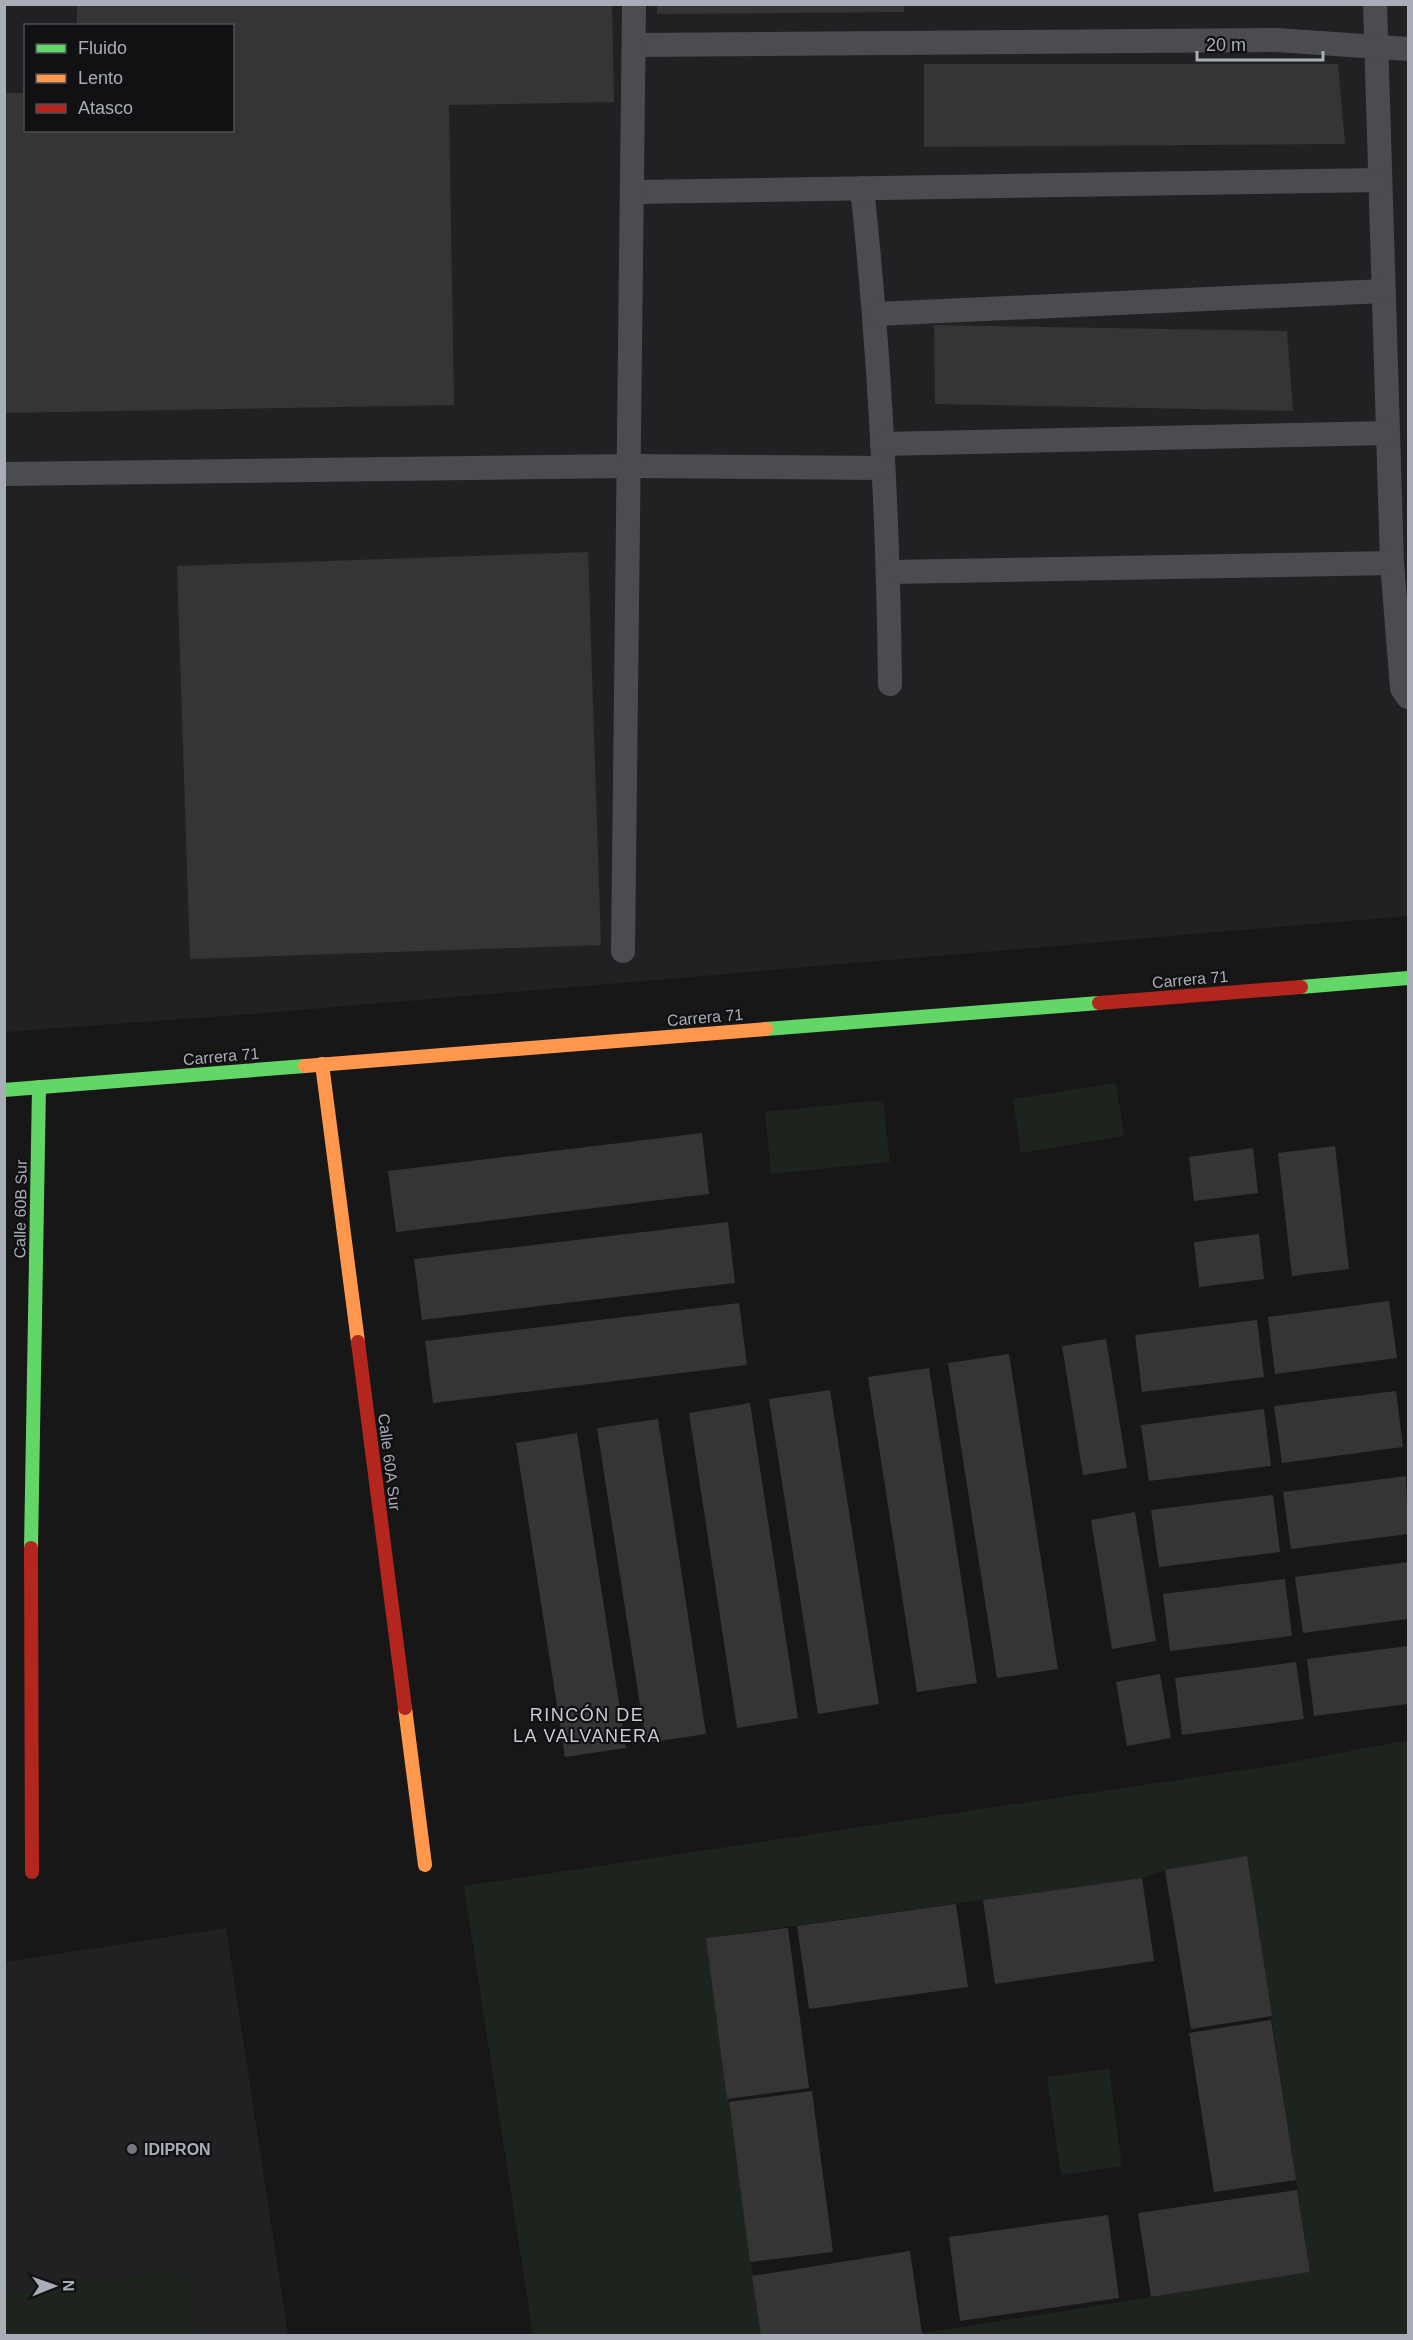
<svg xmlns="http://www.w3.org/2000/svg" width="1413" height="2340" font-family="Helvetica,sans-serif">
<style>
.built{fill:#212123;fill-rule:evenodd}
.green{fill:#1d241e}
.building{fill:#353536}
.lines{fill:none;stroke-linecap:round;stroke-linejoin:round}
.lane{stroke:#4b4c50;stroke-width:24}
.fast{stroke:#63d668;stroke-width:14}
.slow{stroke:#ff974d;stroke-width:14}
.jam{stroke:#b3261e;stroke-width:14}
.poi-dot{fill:#757880;stroke:#111113;stroke-width:2}
.labels{text-anchor:middle;stroke-width:4.5;stroke-linejoin:round;paint-order:stroke}
.street-label{font-size:16px;fill:#a8adb8;stroke:#111113}
.poi-label{font-size:16px;font-weight:bold;fill:#a8adb8;stroke:#111113;text-anchor:start}
.neighbourhood-label{font-size:18px;letter-spacing:1.5px;fill:#c9ccd4;stroke:#111113}
</style>
<rect width="100%" height="100%" fill="#171717"/>
<!-- built -->
<g class="built">
<path d="M5 5H1408V916L265 1013 5 1032ZM26 26H232V130H26Z"/>
<polygon points="226,1928 288,2335 5,2336 5,1962"/>
</g>
<!-- green -->
<g class="green">
<polygon points="1116,1083 1124,1136 1021,1153 1013,1099"/>
<polygon points="883,1100 890,1162 771,1174 765,1112"/>
<polygon points="1408,1740 1408,2335 911,2335 1310,2272 1247,1857 1165,1870 1142,1878 706,1938 761,2335 533,2335 464,1886 1271,1766"/>
<polygon points="1109,2069 1122,2166 1061,2175 1047,2077"/>
<polygon points="185,2268 195,2335 5,2335 5,2294"/>
</g>
<!-- building -->
<g class="building">
<polygon points="77,4 612,4 614,102 449,105 454,405 4,413 4,93 26,93 26,130 232,130 232,26 77,26"/>
<polygon points="657,4 904,4 904,12 657,14"/>
<polygon points="924,64 1338,64 1345,144 924,147"/>
<polygon points="934,325 1287,331 1293,411 935,404"/>
<polygon points="588,552 601,945 190,959 177,566"/>
<polygon points="702,1133 709,1194 396,1232 388,1171"/>
<polygon points="1335,1146 1349,1269 1292,1276 1278,1153"/>
<polygon points="1253,1148 1258,1193 1194,1201 1189,1157"/>
<polygon points="728,1222 735,1283 422,1320 414,1259"/>
<polygon points="1259,1234 1264,1279 1199,1287 1194,1242"/>
<polygon points="1389,1301 1397,1358 1275,1374 1268,1317"/>
<polygon points="739,1303 747,1365 433,1403 425,1341"/>
<polygon points="1257,1320 1264,1377 1142,1392 1135,1335"/>
<polygon points="1106,1339 1127,1468 1083,1475 1062,1346"/>
<polygon points="1009,1354 1058,1669 997,1678 948,1363"/>
<polygon points="929,1368 977,1683 917,1692 868,1377"/>
<polygon points="830,1390 879,1704 818,1714 769,1399"/>
<polygon points="1396,1391 1403,1447 1282,1463 1274,1406"/>
<polygon points="750,1403 798,1718 737,1728 689,1413"/>
<polygon points="1264,1409 1271,1466 1149,1481 1141,1425"/>
<polygon points="658,1419 706,1734 646,1743 597,1428"/>
<polygon points="577,1433 626,1748 565,1757 516,1443"/>
<polygon points="1406,1476 1408,1534 1291,1549 1283,1492"/>
<polygon points="1273,1495 1280,1552 1159,1567 1151,1510"/>
<polygon points="1135,1512 1156,1641 1112,1649 1091,1520"/>
<polygon points="1408,1562 1408,1619 1303,1633 1295,1577"/>
<polygon points="1285,1579 1292,1636 1170,1651 1163,1594"/>
<polygon points="1408,1646 1408,1704 1314,1716 1307,1659"/>
<polygon points="1296,1662 1304,1719 1182,1735 1175,1678"/>
<polygon points="1160,1674 1171,1738 1127,1746 1116,1682"/>
<polygon points="1247,1856 1272,2016 1191,2029 1165,1870"/>
<polygon points="1142,1878 1154,1961 995,1984 983,1900"/>
<polygon points="956,1904 968,1987 809,2009 797,1926"/>
<polygon points="788,1928 809,2088 727,2099 706,1938"/>
<polygon points="1271,2020 1296,2180 1214,2192 1189,2033"/>
<polygon points="812,2091 833,2252 750,2262 729,2102"/>
<polygon points="1297,2190 1310,2272 1151,2297 1138,2213"/>
<polygon points="1108,2215 1119,2298 960,2321 949,2237"/>
<polygon points="910,2251 922,2334 761,2336 752,2276"/>
</g>
<g class="lines">
<!-- lane -->
<g class="lane">
<polyline points="1375,4 1392,563 1402,688 1408,697"/>
<polyline points="634,45 1276,40 1408,49"/>
<path d="M862 188C880 353 888 518 890 684"/>
<polyline points="633,192 1380,180"/>
<polyline points="876,314 1384,291"/>
<polyline points="882,444 1388,433"/>
<polyline points="4,474 629,466 883,468"/>
<polyline points="888,572 1392,563"/>
<polyline points="623,951 634,4"/>
</g>
<!-- fast -->
<g class="fast">
<polyline points="1301,987 1408,978"/>
<polyline points="766,1029 1099,1003"/>
<polyline points="4,1090 305,1066"/>
<polyline points="31,1548 39,1087"/>
</g>
<!-- slow -->
<g class="slow">
<polyline points="322,1064 358,1342"/>
<polyline points="305,1066 766,1029"/>
<polyline points="405,1708 425,1865"/>
</g>
<!-- jam -->
<g class="jam">
<polyline points="1099,1003 1301,987"/>
<polyline points="358,1342 405,1708"/>
<polyline points="31,1548 32,1872"/>
</g>
</g>
<!-- markers -->
<circle class="poi-dot" cx="132" cy="2149" r="6"/>
<g class="labels">
<!-- street labels -->
<g class="street-label">
<text transform="translate(1190 979) rotate(-5)" y="6">Carrera 71</text>
<text transform="translate(705 1017) rotate(-5)" y="6">Carrera 71</text>
<text transform="translate(221 1056) rotate(-5)" y="6">Carrera 71</text>
<text transform="translate(20 1209) rotate(-89)" y="6">Calle 60B Sur</text>
<text transform="translate(390 1462) rotate(83)" y="6">Calle 60A Sur</text>
</g>
<!-- poi labels -->
<g class="poi-label">
<text x="144" y="2155">IDIPRON</text>
</g>
<!-- neighbourhood labels -->
<g class="neighbourhood-label">
<text x="587" y="1721">RINCÓN DE<tspan x="587" dy="21">LA VALVANERA</tspan></text>
</g>
</g>
<!-- border -->
<rect width="1413" height="2340" fill="none" stroke="#a8adb8" stroke-width="12"/>
<!-- legend -->
<rect x="24" y="24" width="210" height="108" fill="#111113" stroke="#4d4f55" stroke-width="1.5"/>
<rect x="36" y="44" width="30" height="9" fill="#63d668" stroke="#4d4f55" stroke-width="1.5"/>
<text x="78" y="54" font-size="18" fill="#a8adb8">Fluido</text>
<rect x="36" y="74" width="30" height="9" fill="#ff974d" stroke="#4d4f55" stroke-width="1.5"/>
<text x="78" y="84" font-size="18" fill="#a8adb8">Lento</text>
<rect x="36" y="104" width="30" height="9" fill="#b3261e" stroke="#4d4f55" stroke-width="1.5"/>
<text x="78" y="114" font-size="18" fill="#a8adb8">Atasco</text>
<!-- north arrow -->
<g transform="translate(54 2286) rotate(89)" stroke="#111113" stroke-width="4.5" paint-order="stroke">
<path d="M0-4.5L10 22L0 15L-10 22Z" fill="#a8adb8"/>
<text y="-9" font-size="16" font-weight="bold" text-anchor="middle" fill="#a8adb8">N</text>
</g>
<!-- scale -->
<path d="M1197 51v9h126v-9" fill="none" stroke="#a8adb8" stroke-width="3"/>
<text x="1206" y="51" font-size="18" fill="#a8adb8" stroke="#111113" stroke-width="4.5" paint-order="stroke">20 m</text>
</svg>
